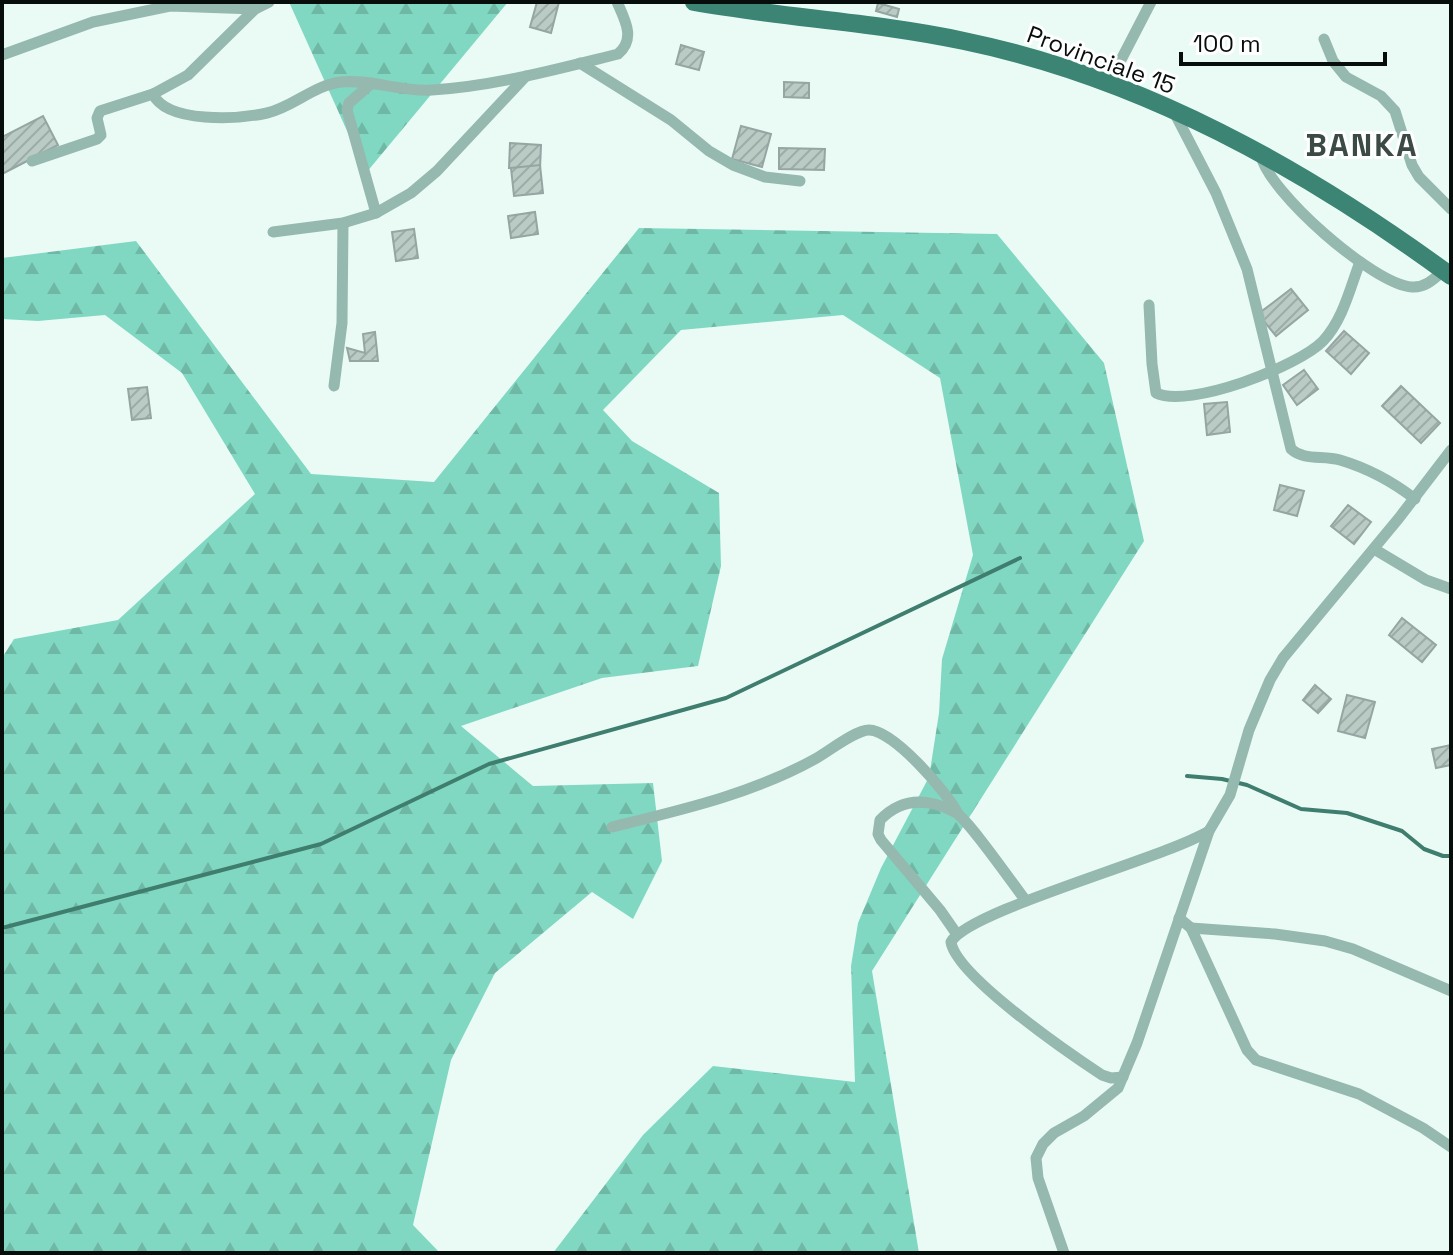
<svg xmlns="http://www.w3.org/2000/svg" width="1453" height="1255" font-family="'Space Grotesk',sans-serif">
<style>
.forest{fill:url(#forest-firs)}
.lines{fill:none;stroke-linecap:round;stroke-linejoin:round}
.stream{stroke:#3f7e6e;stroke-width:4}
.building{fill:url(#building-hatch);stroke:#95a5a1;stroke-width:2}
.street{stroke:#95b8af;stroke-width:11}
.primary{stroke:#3c8473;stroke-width:18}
.labels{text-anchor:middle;stroke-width:6;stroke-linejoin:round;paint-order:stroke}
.street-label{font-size:24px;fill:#070d0b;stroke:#fff}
.district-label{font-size:32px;font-weight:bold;letter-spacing:2px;fill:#3c4a46;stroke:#fff}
</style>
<defs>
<pattern id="forest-firs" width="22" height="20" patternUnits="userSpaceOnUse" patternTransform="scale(2)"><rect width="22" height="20" fill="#81d8c2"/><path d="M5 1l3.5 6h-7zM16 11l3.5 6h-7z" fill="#6eb8a5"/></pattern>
<pattern id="building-hatch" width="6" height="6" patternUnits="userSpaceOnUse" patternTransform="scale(2)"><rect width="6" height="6" fill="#bacac5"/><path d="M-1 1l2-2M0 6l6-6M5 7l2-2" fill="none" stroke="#9eaca8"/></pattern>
</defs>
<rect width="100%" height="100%" fill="#eafbf6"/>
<!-- forest -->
<g class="forest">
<polygon points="289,2 508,2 366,173"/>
<polygon points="639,228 997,234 1104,363 1144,541 872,971 919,1253 553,1253 643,1135 713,1066 855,1082 851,966 858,923 881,868 929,777 939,713 942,659 973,555 940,378 843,315 681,330 603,410 632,441 719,493 721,566 698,666 602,678 461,726 533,786 653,783 662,861 633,919 592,892 495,973 451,1060 413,1225 440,1253 2,1253 2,658 14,639 118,620 255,494 182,373 105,315 38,321 2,319 2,258 136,241 311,474 434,482"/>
</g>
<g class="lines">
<!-- stream -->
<g class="stream">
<polyline points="1187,776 1222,779 1247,785 1301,809 1347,813 1402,831 1424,849 1443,856 1451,856"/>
<polyline points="2,928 321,844 489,764 726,698 1020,558"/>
</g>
</g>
<!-- building -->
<g class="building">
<polygon points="537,2 559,2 551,33 530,27"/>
<polygon points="878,3 899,9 897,17 876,11"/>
<polygon points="681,45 704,52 699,70 676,64"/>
<polygon points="784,82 809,83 809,98 784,97"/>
<polygon points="43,116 58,145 2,174 2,137"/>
<polygon points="741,126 771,134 762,167 732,159"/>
<polygon points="510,143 541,145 540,169 509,168"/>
<polygon points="779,148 825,149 824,170 779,169"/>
<polygon points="540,165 543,193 514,196 511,168"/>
<polygon points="535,212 538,234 511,238 508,216"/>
<polygon points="414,229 418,258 396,261 392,232"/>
<polygon points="1291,289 1308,310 1276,336 1258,314"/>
<polygon points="1344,331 1369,353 1351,374 1326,351"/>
<polygon points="375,332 378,361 350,361 347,348 365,353 363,334"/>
<polygon points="1304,370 1318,389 1297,405 1283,385"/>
<polygon points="1401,386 1440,423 1421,443 1382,406"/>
<polygon points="147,387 151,418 132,420 128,389"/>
<polygon points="1227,402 1230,432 1207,435 1204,404"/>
<polygon points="1280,485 1304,491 1297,516 1274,510"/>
<polygon points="1348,505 1371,522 1354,544 1331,526"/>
<polygon points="1402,618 1436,645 1422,662 1389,635"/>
<polygon points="1315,685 1331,699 1318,713 1303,700"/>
<polygon points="1347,695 1375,702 1365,738 1338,731"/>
<polygon points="1451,745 1451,765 1436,768 1432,749"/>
</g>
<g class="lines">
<!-- street -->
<g class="street">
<path d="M269 2 255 9 188 75 153 94C167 124 239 119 267 113 293 107 314 85 341 82 371 79 401 92 432 90 495 86 557 69 618 54 636 39 625 20 617 2"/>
<polyline points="1324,39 1333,61 1346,77 1381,96 1395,111 1412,165 1419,177 1451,209"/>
<polyline points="2,55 93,22 170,6 255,9"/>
<polyline points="580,63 671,120 709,151 733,165 765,177 800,181"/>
<polyline points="372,83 349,103 347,110 376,213"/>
<polyline points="1109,83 1151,2"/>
<path d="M1174 112 1216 193 1247 269 1291 449C1304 461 1323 455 1340 460 1367 468 1393 482 1415 499"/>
<path d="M1261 155C1267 191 1374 285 1412 287 1425 288 1434 279 1443 271"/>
<polyline points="32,161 97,139 101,135 97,118 100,111 153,94"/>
<polyline points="273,232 343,223 376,213 411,193 437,171 526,76"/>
<path d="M1149 305 1152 364 1156 393C1189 409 1299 366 1323 341 1343 320 1350 288 1360 262"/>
<polyline points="334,386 342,323 343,223"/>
<polyline points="1374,549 1426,580 1451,589"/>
<path d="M612 827C681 810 752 794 815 759 828 752 855 730 869 730 893 730 946 791 957 812"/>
<polyline points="1179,918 1191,928 1247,1050 1256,1060 1359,1094 1423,1128 1451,1147"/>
<polyline points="1191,928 1275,934 1325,941 1353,949 1451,991"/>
<path d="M956 933 940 910 881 840 878 834 880 820C902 797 928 798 955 812 968 819 1013 884 1026 901"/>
<path d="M1123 1077 1111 1078 1102 1075C1070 1054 956 976 951 942 969 910 1163 859 1209 831"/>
<polyline points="1064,1253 1038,1178 1036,1158 1043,1144 1054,1133 1084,1116 1118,1088 1137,1043 1209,831 1230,795 1249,730 1270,680 1283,658 1399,518 1451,450"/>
</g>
<!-- primary -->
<path class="primary" d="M694 2C784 18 875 22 964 41 1143 78 1305 169 1451 276"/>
</g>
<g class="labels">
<!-- street labels -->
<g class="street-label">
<text transform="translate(1101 60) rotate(20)" y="8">Provinciale 15</text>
</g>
<!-- district labels -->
<g class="district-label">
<text x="1362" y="156">BANKA</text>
</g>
</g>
<!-- border -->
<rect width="1453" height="1255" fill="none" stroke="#070d0b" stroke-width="8"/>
<!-- scale -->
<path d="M1181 52v12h204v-12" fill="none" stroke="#070d0b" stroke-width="4"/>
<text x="1193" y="52" font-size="24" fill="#070d0b" stroke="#ffffff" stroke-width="6" paint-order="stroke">100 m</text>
</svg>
